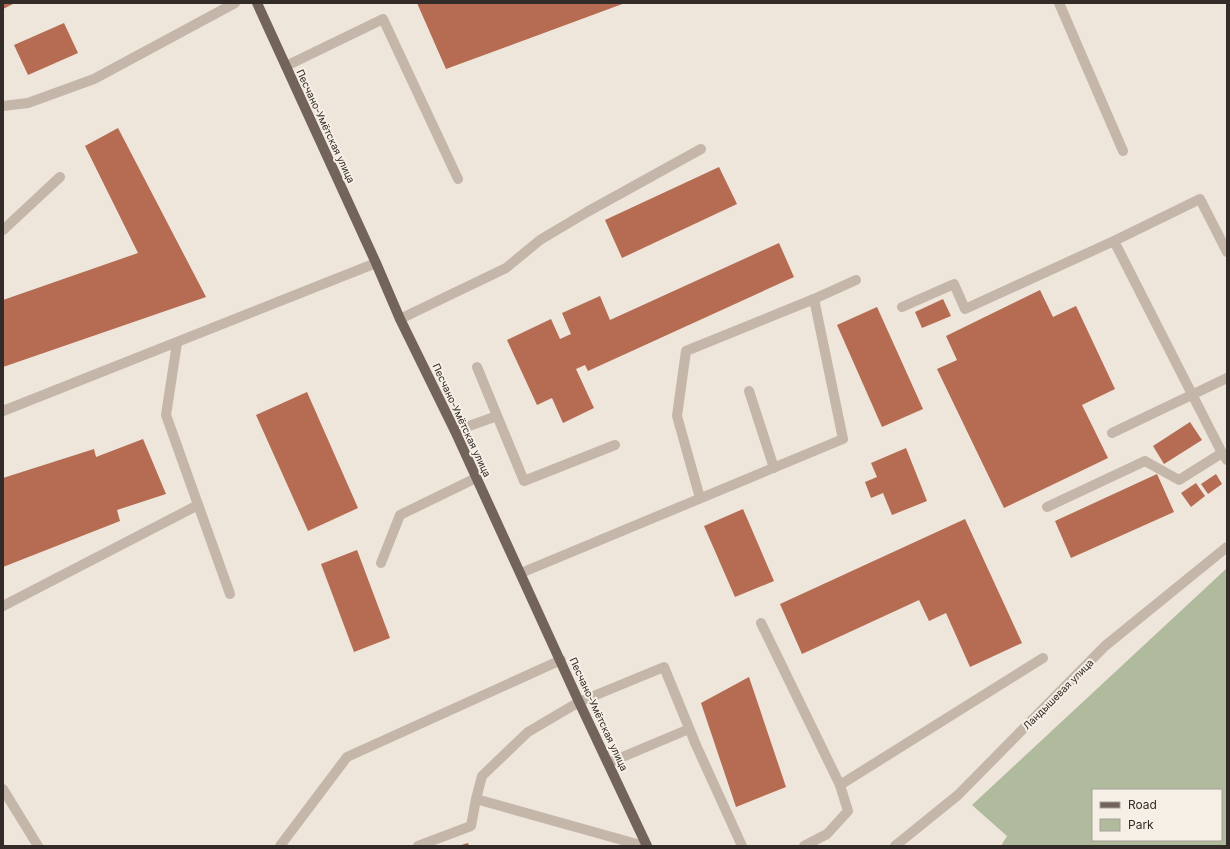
<svg xmlns="http://www.w3.org/2000/svg" width="1230" height="849" font-family="Inter,sans-serif">
<style>
.green{fill:#b0ba9d;fill-rule:evenodd}
.building{fill:#b56c52}
.lines{fill:none;stroke-linecap:round;stroke-linejoin:round}
.minor{stroke:#c4b6a9;stroke-width:10}
.major{stroke:#72635b;stroke-width:10}
.labels{text-anchor:middle;stroke-width:4;stroke-linejoin:round;paint-order:stroke}
.street-label{font-size:10px;fill:#322b27;stroke:#f6efe6}
</style>
<rect width="100%" height="100%" fill="#eee5db"/>
<!-- green -->
<path class="green" d="M1227 568V846H1001L1007 836 972 805ZM1093 790H1221V840H1093Z"/>
<!-- building -->
<g class="building">
<polygon points="3,3 15,3 3,9"/>
<polygon points="417,3 625,3 446,69"/>
<polygon points="64,23 78,53 28,75 14,45"/>
<polygon points="118,128 206,297 3,367 3,300 138,253 85,146"/>
<polygon points="719,167 737,204 622,258 605,220"/>
<polygon points="779,243 794,277 588,371 585,365 576,369 594,408 563,423 552,398 537,405 507,340 551,319 560,339 571,334 562,313 600,296 610,320"/>
<polygon points="1040,290 1053,317 1076,306 1115,389 1082,405 1108,458 1004,508 937,369 957,360 946,336"/>
<polygon points="943,299 951,316 922,328 915,312"/>
<polygon points="877,307 923,409 882,427 837,325"/>
<polygon points="307,392 358,508 308,531 256,415"/>
<polygon points="1190,422 1202,440 1164,464 1153,446"/>
<polygon points="143,439 166,494 117,510 120,521 3,567 3,478 94,449 96,457"/>
<polygon points="906,448 927,501 892,515 883,493 871,498 865,482 877,477 871,463"/>
<polygon points="1157,474 1174,512 1071,558 1055,521"/>
<polygon points="1216,474 1222,484 1208,494 1201,484"/>
<polygon points="1196,483 1205,496 1191,507 1181,493"/>
<polygon points="743,509 774,581 735,597 704,526"/>
<polygon points="965,519 1022,643 970,667 946,613 929,621 919,600 802,654 780,604"/>
<polygon points="357,550 390,638 354,652 321,564"/>
<polygon points="749,677 786,787 736,807 701,703"/>
<polygon points="468,843 469,846 458,846"/>
</g>
<g class="lines">
<!-- minor -->
<g class="minor">
<polyline points="1059,3 1123,151"/>
<polyline points="286,66 383,19 458,179"/>
<polyline points="3,106 28,103 94,79 235,3"/>
<polyline points="3,230 60,177"/>
<polyline points="1114,241 1200,199 1227,252"/>
<polyline points="814,299 856,280"/>
<polyline points="902,307 954,284 965,309 1114,241 1222,453 1227,460"/>
<polyline points="400,319 506,268 540,240 587,212 701,149"/>
<polyline points="177,343 166,415 230,594"/>
<polyline points="477,367 524,481 615,445"/>
<polyline points="749,391 774,468"/>
<polyline points="3,411 376,263"/>
<polyline points="455,431 497,416"/>
<polyline points="1112,433 1227,378"/>
<polyline points="1047,507 1145,461 1179,480 1222,453"/>
<polyline points="381,563 400,515 476,478"/>
<polyline points="521,573 843,439 814,299 686,351 677,416 700,498"/>
<polyline points="3,606 198,505"/>
<polyline points="761,623 840,785"/>
<polyline points="608,763 689,729"/>
<polyline points="3,789 38,846"/>
<polyline points="280,846 347,757 561,660"/>
<polyline points="418,846 471,826 476,799"/>
<polyline points="644,846 476,799 482,776 528,732 579,702 664,667 696,745 742,846"/>
<polyline points="804,846 827,834 848,811 840,785 1043,658"/>
<polyline points="895,846 958,795 1105,646 1227,547"/>
</g>
<!-- major -->
<polyline class="major" points="257,3 376,263 400,319 455,431 579,702 647,846"/>
</g>
<g class="labels">
<!-- street labels -->
<g class="street-label">
<text transform="translate(326 126) rotate(65)" y="4">Песчано-Умётская улица</text>
<text transform="translate(462 420) rotate(65)" y="4">Песчано-Умётская улица</text>
<text transform="translate(1058 694) rotate(-45)" y="4">Ландышевая улица</text>
<text transform="translate(599 714) rotate(65)" y="4">Песчано-Умётская улица</text>
</g>
</g>
<!-- border -->
<rect width="1230" height="849" fill="none" stroke="#322b27" stroke-width="8"/>
<!-- legend -->
<rect x="1092" y="789" width="130" height="52" fill="#f6efe6" stroke="#a8a19a"/>
<rect x="1100" y="802" width="20" height="6" fill="#72635b" stroke="#a8a19a"/>
<text x="1128" y="809" font-size="12" fill="#322b27">Road</text>
<rect x="1100" y="819" width="20" height="12" fill="#b0ba9d" stroke="#a8a19a"/>
<text x="1128" y="829" font-size="12" fill="#322b27">Park</text>
</svg>
